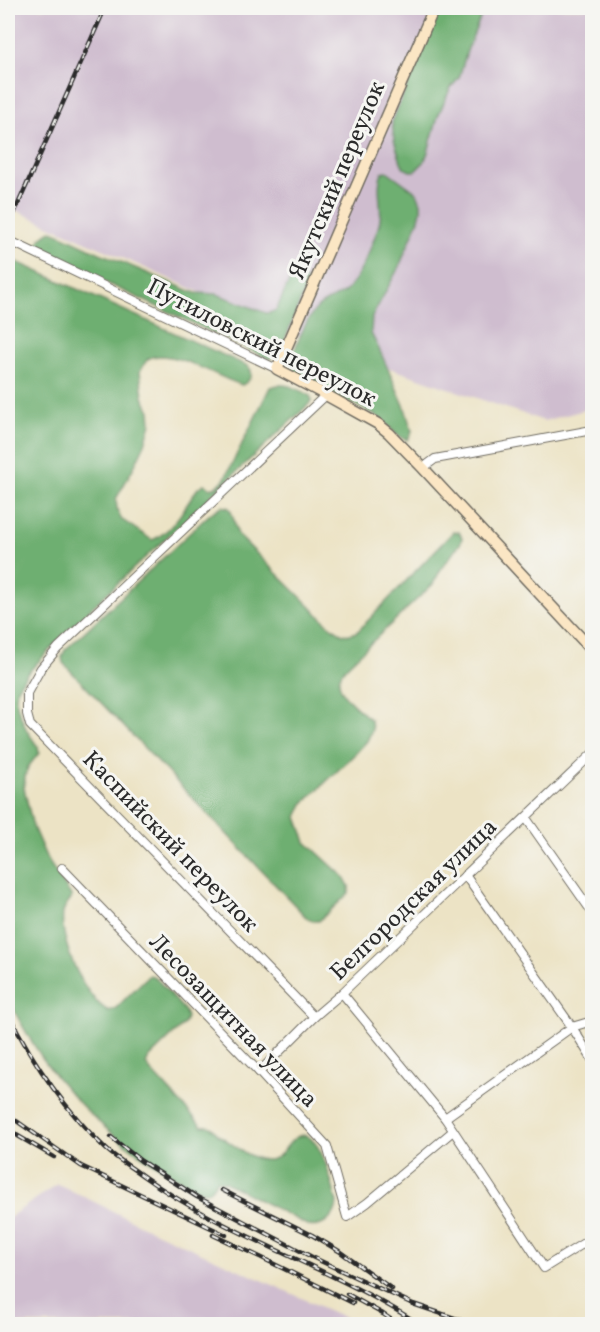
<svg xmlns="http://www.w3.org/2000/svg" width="600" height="1332" font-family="Vollkorn,serif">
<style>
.industrial{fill:#cfbdcf}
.forest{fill:#6eaf71;stroke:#4c6d4e;stroke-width:1.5}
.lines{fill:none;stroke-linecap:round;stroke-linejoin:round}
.street-casing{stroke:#6f6b61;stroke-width:10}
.secondary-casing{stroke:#6f6b61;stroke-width:13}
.street{stroke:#fff;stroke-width:8}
.secondary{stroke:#fbe6c4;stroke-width:10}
.rail-casing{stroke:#2b2b2b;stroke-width:4.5}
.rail{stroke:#f6f6f2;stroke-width:2;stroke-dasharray:7;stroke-linecap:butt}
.labels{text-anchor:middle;stroke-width:6;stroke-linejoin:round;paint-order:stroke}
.street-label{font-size:24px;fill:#2b2b2b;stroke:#f6f6f2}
</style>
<rect width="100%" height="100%" fill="#f6f6f2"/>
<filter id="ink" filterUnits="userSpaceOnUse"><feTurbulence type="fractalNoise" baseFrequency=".0167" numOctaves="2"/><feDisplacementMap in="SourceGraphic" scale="12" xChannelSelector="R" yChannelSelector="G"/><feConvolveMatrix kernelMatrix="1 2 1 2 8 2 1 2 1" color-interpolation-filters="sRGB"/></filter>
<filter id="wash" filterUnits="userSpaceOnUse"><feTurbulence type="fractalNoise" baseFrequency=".008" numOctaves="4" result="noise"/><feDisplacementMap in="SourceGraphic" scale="24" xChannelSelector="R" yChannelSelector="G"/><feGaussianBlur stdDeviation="1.35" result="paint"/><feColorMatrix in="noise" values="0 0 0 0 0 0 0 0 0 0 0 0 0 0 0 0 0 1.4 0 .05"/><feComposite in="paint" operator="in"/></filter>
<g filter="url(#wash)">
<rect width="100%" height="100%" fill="#ece3c5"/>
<!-- industrial -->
<g class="industrial">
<polygon points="8,8 592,8 592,408 544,421 305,339 8,207"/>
<polygon points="58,1184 151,1230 359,1324 8,1324 8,1218"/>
</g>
<!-- forest -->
<g class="forest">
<polygon points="439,8 484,8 467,51 459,78 450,89 438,116 428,152 424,162 415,171 410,171 404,168 401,162 394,140 392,122"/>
<path d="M387 171 417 193 421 203V210L419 219 399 267 372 317 371 333 380 351 404 405 412 431 408 440C396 438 391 428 383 420 382 420 375 415 374 414L305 380C300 376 295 372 293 366 289 354 308 317 317 308 325 299 340 298 348 289 362 273 370 250 377 231 386 210 374 192 382 172Z"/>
<path d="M51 231 55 232 100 253 190 291 196 293 217 294 266 313 272 312 276 310 292 276C299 275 303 276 307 282L306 287 282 347 277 354 269 359 40 252C34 242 43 235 51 231Z"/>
<path d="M8 256 17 262 248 366C255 374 250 381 242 385 220 379 169 346 148 359 145 362 142 368 140 371L143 397 150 411 151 423 145 444 134 467 116 499 117 509 121 519 152 540C173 532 185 506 198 488L204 484 210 488 217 486 224 480 270 387C285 381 297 389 310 396L312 400 308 405 71 627 27 674 17 688 16 699 18 709 27 731 38 747 39 753 28 767 25 777 24 788 33 827 47 859 72 897C69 902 64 906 63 913 59 940 84 999 109 1011L116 1008 147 977 150 975 155 977 184 1010 187 1017 185 1023 149 1058 146 1064 150 1070 202 1126C211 1125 213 1128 218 1135 233 1143 249 1160 267 1160 282 1160 284 1146 295 1138 320 1121 333 1190 337 1203 336 1217 323 1229 309 1226L225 1182 217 1180 209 1191 204 1192 195 1189C170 1173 144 1159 121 1141 70 1100 36 1057 8 998Z"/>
<path d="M222 506 229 508C234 516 235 526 238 535L330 626C342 634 345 638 358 631L453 532H459L462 538 460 544 441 569 433 584 349 664C345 668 340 673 339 680 338 695 361 711 371 720L372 730 367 741 357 752 303 804 297 817 306 842 344 877 349 886V893L319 921H313L308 919 63 663 62 657 65 650 211 513Z"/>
</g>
</g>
<g filter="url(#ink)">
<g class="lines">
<defs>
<g id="street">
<polyline points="8,240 277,369"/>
<polyline points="423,468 435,459 592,430"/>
<polyline points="526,818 592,912"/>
<polyline points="62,868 259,1072 327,1146 347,1217 367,1203 453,1131"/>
<polyline points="465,875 572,1027 592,1059"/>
<polyline points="342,993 445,1118 544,1268 592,1238"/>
<polyline points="314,1017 30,725 27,714 27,693 41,668 58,648 326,395"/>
<polyline points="259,1072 314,1017 342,993 592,754"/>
<polyline points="445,1118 572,1027 592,1021"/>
</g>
<polyline id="secondary" points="434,8 277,369 326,395 378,424 389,433 423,468 592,650"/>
</defs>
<!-- street casing -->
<use href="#street" class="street-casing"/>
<!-- secondary casing -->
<use href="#secondary" class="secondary-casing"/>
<!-- street -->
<use href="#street" class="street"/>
<!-- secondary -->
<use href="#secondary" class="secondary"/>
<defs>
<g id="rail">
<polyline points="8,227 105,8"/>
<path d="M8 1013C33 1063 65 1110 106 1149 117 1159 131 1167 143 1176 228 1237 331 1267 419 1324"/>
<polyline points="8,1115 81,1166 226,1235"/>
<polyline points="8,1128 18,1136 54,1157"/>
<polyline points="111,1137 141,1161 197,1197 312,1257 413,1304 472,1324"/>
<polyline points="222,1190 312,1235 339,1251 392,1289"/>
<polyline points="213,1235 260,1257 353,1303"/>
<polyline points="347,1294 383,1314 398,1324"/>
</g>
</defs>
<!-- rail casing -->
<use href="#rail" class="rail-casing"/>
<!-- rail -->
<use href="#rail" class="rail"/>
</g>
</g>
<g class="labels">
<!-- street labels -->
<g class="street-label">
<text transform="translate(336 180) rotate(-67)" y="8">Якутский переулок</text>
<text transform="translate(262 342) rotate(27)" y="8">Путиловский переулок</text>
<text transform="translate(171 841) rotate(46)" y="8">Каспийский переулок</text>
<text transform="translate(413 899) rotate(-44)" y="8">Белгородская улица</text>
<text transform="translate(234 1020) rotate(46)" y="8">Лесозащитная улица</text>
</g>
</g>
<!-- margin -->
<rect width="600" height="1332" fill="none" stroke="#f6f6f2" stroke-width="30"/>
</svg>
